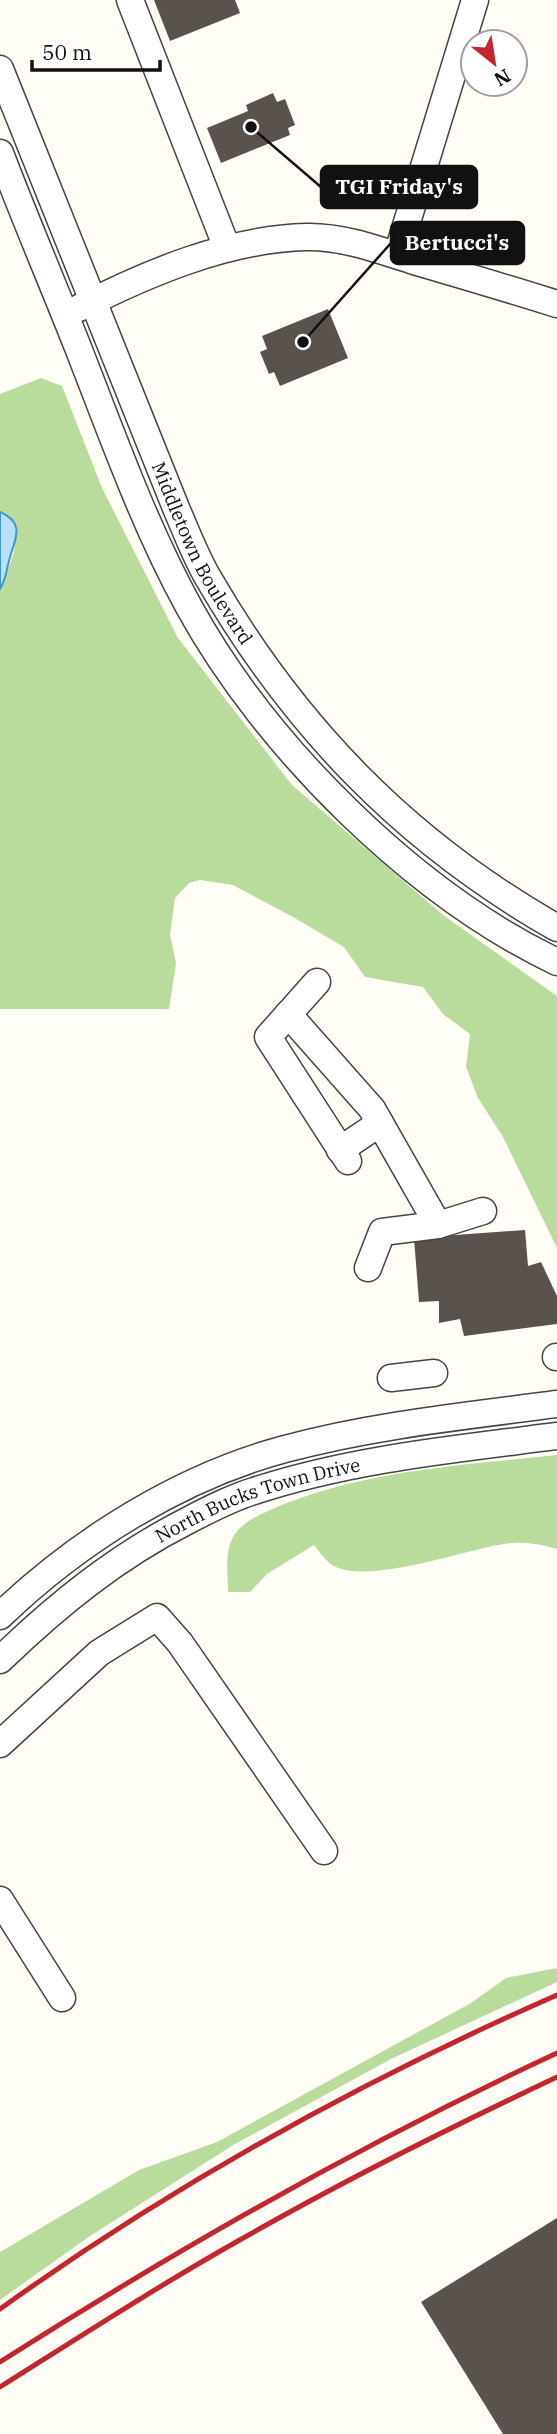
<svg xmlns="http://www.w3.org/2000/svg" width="557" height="2434" font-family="'IBM Plex Serif',serif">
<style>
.forest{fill:#b9dc9c}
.water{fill:#b9e0f7;stroke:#3f96cf;stroke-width:2}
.building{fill:#5a524d}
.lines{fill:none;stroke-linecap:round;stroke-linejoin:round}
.minor-casing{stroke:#444;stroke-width:29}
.minor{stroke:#fff;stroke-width:26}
.rail{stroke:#c4262e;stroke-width:5}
.labels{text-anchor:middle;stroke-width:7;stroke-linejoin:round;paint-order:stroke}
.street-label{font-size:19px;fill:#111;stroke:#fff}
.leader{fill:none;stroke:#111;stroke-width:2.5}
.callout-dot{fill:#111;stroke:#fff;stroke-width:2.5}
.callout{fill:#111;stroke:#111;stroke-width:2.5}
.callout-label{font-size:21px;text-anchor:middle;font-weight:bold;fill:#fff}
</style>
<rect width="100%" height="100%" fill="#fffdf5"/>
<!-- forest -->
<g class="forest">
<path d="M41 378 62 386 102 488 178 638 292 785 443 915 557 996V1248L503 1137 478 1098 466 1067 470 1034 443 1014 423 987 365 977 344 947 293 917 233 885 200 880 189 883 175 898 170 935 176 963 169 1009H0V589C4 581 15 553 15 545 14 536 11 526 10 516L0 512V394Z"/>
<path d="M557 1455V1549C540 1544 523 1541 504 1544 463 1550 367 1586 332 1565 325 1560 319 1551 314 1545L267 1574 250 1592H228C228 1571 223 1547 238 1530 248 1519 266 1512 279 1506 368 1470 463 1465 557 1455Z"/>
<polygon points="557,1968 557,1982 391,2059 235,2144 90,2236 0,2300 0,2252 139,2170 217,2142 471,2003 506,1978"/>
</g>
<!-- water -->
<path class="water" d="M0 512C27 524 14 540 9 561 6 572 6 579 0 589Z"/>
<!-- building -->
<g class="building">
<polygon points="154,0 235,0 240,13 170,41"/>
<polygon points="273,93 277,102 285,99 295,125 288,128 290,135 221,163 207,128 248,111 246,105"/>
<polygon points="328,309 348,358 280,386 274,372 269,374 260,352 267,349 262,336"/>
<polygon points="525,1230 528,1266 541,1262 557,1296 557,1324 464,1336 460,1319 439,1323 439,1301 419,1302 414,1238"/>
<polygon points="557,2218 557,2434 503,2434 421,2302"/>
</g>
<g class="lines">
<defs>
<g id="minor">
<polyline points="130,0 227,248"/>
<path id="s1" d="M0 69 176 508C186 531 195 555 207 576 294 727 406 842 557 928"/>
<path d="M0 153C25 219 53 284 79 350 113 437 144 525 189 607 266 747 413 893 557 962"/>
<polyline points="397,255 475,0"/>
<path d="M79 308C148 273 228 239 306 237 342 236 380 250 414 261 462 275 509 289 557 304"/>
<polyline points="317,982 268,1037 348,1161"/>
<polyline points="288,1014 372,1109 438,1225"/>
<polyline points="340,1150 380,1123"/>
<polyline points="368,1268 382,1232 438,1225 483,1211"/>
<polyline points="556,1357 557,1357"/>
<polyline points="391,1378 434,1373"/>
<path d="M0 1616C78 1541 180 1477 285 1449 374 1425 466 1416 557 1404"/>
<path id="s2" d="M0 1660C57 1605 116 1557 187 1521 208 1510 231 1498 254 1491 351 1459 456 1449 557 1436"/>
<polyline points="0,1744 99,1653 157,1617 180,1643 324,1851"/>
<polyline points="0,1900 62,1998"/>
</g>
</defs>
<!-- minor casing -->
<use href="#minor" class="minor-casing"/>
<!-- minor -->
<use href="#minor" class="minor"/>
<!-- rail -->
<g class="rail">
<path d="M0 2309C174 2184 361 2081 557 1995"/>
<path d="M0 2362C179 2248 364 2143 557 2053"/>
<path d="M0 2387C81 2336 161 2284 245 2237 347 2179 451 2127 557 2077"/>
</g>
</g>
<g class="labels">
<!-- street labels -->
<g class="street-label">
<text dy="7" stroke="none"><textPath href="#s1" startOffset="525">Middletown Boulevard</textPath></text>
<text dy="7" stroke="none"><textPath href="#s2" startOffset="308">North Bucks Town Drive</textPath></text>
</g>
</g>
<!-- callouts -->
<path class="leader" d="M251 127L321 187M303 342L391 243"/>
<g class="callout-dot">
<circle cx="251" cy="127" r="7"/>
<circle cx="303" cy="342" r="7"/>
</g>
<g class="callout">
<rect x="321" y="166" width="156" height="42" rx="7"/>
<rect x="391" y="222" width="133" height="42" rx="7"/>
</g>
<g class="callout-label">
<text x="399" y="194">TGI Friday's</text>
<text x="457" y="250">Bertucci's</text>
</g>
<!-- north arrow -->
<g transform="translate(494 63) rotate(150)"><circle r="33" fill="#ffffff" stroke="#a0a0a0" stroke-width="2"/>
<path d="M0-5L12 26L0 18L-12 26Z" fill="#c4262e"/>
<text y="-10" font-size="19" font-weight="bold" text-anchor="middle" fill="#111111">N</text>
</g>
<!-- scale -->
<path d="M32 60v10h128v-10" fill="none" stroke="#111111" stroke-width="3.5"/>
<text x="42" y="60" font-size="21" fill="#111111" stroke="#ffffff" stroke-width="5" paint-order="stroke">50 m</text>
</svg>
